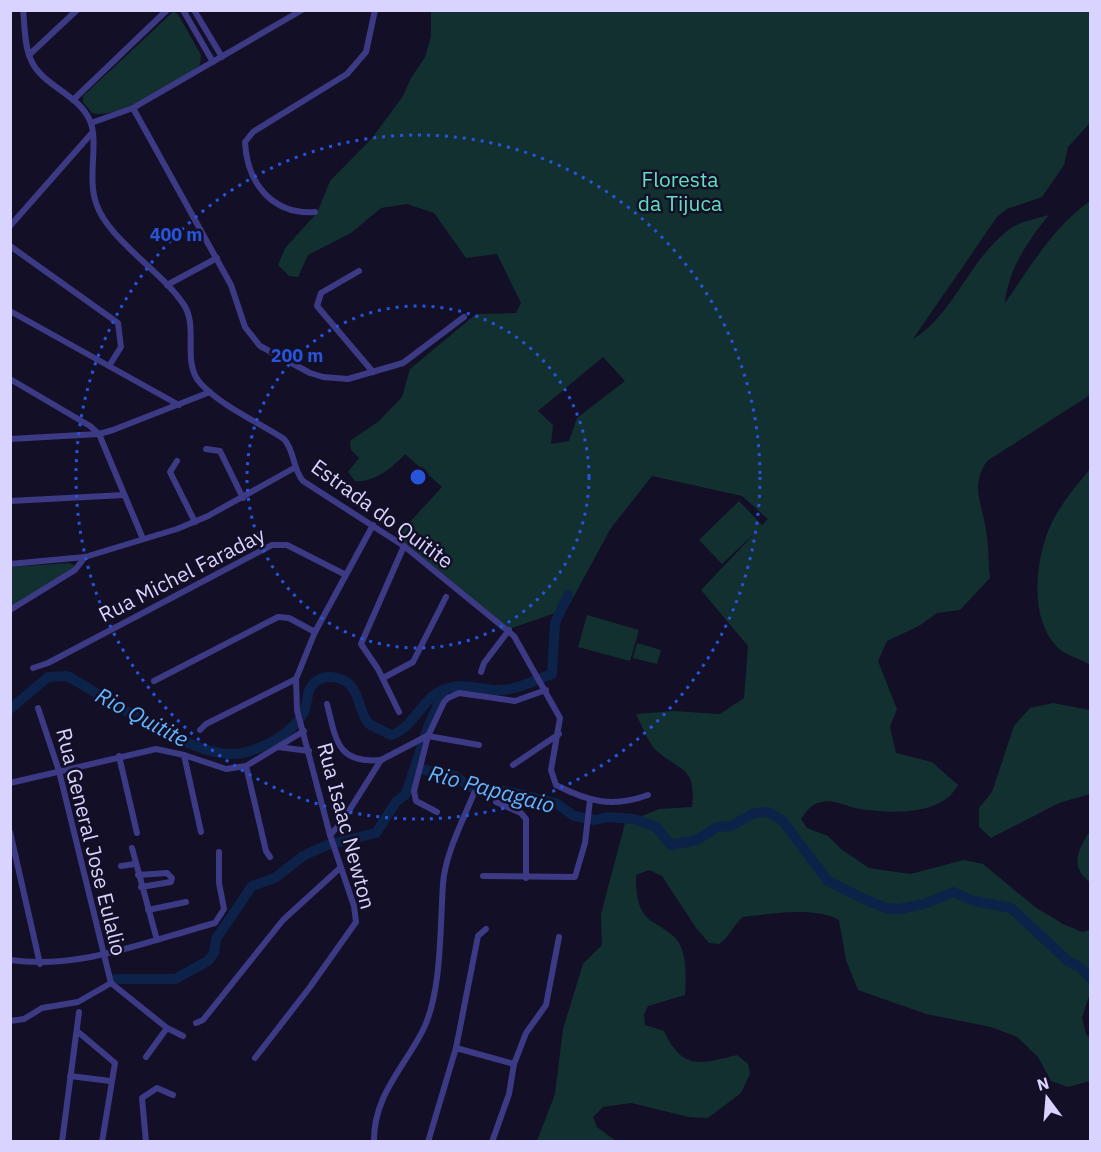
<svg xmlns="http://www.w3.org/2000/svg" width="1101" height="1152" font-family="'IBM Plex Sans',sans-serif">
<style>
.green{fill:#12302f;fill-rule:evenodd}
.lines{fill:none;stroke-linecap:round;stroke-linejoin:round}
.river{stroke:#0c2248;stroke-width:10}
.minor{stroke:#3d3a85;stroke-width:6}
.ring{fill:none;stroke:#2655da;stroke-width:3;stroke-dasharray:3 6}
.labels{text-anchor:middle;stroke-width:5;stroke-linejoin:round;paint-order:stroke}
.park-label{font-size:21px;fill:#5fe0c0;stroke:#130f26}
.street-label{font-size:21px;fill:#d9d4ff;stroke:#130f26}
.water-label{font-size:22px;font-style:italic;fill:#62b6ff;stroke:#130f26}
.centre{fill:#2655da;stroke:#130f26;stroke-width:3}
.ring-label{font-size:18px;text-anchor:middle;font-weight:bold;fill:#2655da;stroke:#130f26;stroke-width:5;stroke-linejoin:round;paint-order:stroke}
</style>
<rect width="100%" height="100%" fill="#130f26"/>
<!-- green -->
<g class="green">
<path d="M174 11 179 16 201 55 200 65C181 80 115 121 92 113L83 102V96Z"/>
<path d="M431 11H1090V123L1068 147 1064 165 1042 197 1007 209 997 217 913 339C953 315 969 261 1006 232 1017 222 1035 219 1049 215 1028 240 1008 270 1005 303 1030 267 1054 226 1090 201V395L987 461C970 486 982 503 986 530 989 545 988 562 990 578L960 610 937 613 919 626 887 641 878 661 897 709 890 727 896 753 932 762 958 785C941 817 890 813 859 809 847 807 835 799 822 802 811 803 807 811 801 819L807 828 828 836 841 849 869 868 910 874 964 860 983 864 1035 907 1063 924 1082 932 1090 930V993L1082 1018 1086 1034 1090 1038V1081L1068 1087 1051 1081 1038 1057 1017 1037 991 1027 926 1014 858 990 846 960 839 920C815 906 770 914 743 917 733 925 730 937 719 944L709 943 696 928 662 876 649 870 636 875C636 892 637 913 653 922 662 928 674 934 679 943 687 957 686 979 685 995L648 1006 644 1015 645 1025 664 1031C683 1071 700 1064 737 1055L748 1064 750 1074 741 1093 708 1118 689 1117 631 1103 603 1107 593 1117 597 1127 616 1141H537L555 1094 563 1029 583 964 602 945 601 914 625 823 659 809 692 807C696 767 683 773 658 752 648 744 642 725 636 714L673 711 720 714 744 698 748 646 701 590 757 531 722 564 699 540 739 501 762 525 768 519 742 496 652 476 611 528 567 609 509 629 397 536 442 487 405 454C392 468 374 483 355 481L348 472 359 458 351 450 350 441 379 421 402 397 410 369 476 314 516 313 521 303 497 254 466 258 434 213 407 204 381 208 351 233 308 255 298 277 289 276 278 265 285 248 317 213 330 181 372 138 403 96 411 78 425 57 431 36ZM603 357 625 381 577 418 569 441 551 444 553 425 538 411Z"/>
<path d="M1090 469V665C1081 659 1065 655 1058 648 1029 618 1035 564 1049 529 1058 507 1075 487 1090 469Z"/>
<polygon points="69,563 74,565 73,570 11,608 11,567"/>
<polygon points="587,615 639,630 630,661 578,647"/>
<polygon points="637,643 661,650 657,664 633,658"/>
<polygon points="1053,703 1090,710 1090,794 1059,803 991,838 979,827 979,808 992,792 1014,726 1030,708"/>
<path d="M1090 831V882C1069 867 1078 849 1090 831Z"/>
</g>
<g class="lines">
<!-- river -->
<g class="river">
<path d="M10 709 48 677 67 676C108 698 187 754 231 754 256 754 293 734 304 712 308 702 306 690 315 682 326 673 344 677 352 687 360 698 360 714 369 724L391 735C414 728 421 699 443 690 463 681 482 691 503 690 519 689 537 679 552 674L555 623 568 595"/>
<polyline points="416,768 455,776 470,787 511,792 556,803 574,816 595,820 608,817 634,819 656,827 671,845 697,840 717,827 731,826 754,813 768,812 782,820 828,881 860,897 885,908 899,909 924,904 953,892 974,901 1011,908 1069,962 1080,967 1090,978"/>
<polyline points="115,979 175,979 208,961 214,953 216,939 252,886 275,878 303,856 327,845 376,833 396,802 406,794 428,727 445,689"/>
</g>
<!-- minor -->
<g class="minor">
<path d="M23 10C25 26 24 45 31 60 42 86 79 94 90 121 99 141 87 177 96 203 108 240 162 271 184 305 199 328 181 363 201 384 223 407 258 422 284 439 295 451 292 468 303 481L404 546 514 636 560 718 551 770 556 785C589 802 613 808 648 795"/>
<polyline points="183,10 213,62"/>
<polyline points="194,10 222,57"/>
<polyline points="29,55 77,10"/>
<polyline points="73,100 167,10"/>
<polyline points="133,108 231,285 245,327 260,346 310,373 323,377 348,379 403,363 464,317"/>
<polyline points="91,123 133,108 302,10"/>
<path d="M315 212C273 215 247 184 245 142L253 132 347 74 366 52 375 10"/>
<polyline points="10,226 91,134"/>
<polyline points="10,246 118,323 121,347 109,366"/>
<polyline points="359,271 321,293 317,306 373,372"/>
<polyline points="167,285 217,258"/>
<polyline points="10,311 179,405"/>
<polyline points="10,379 90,426 99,434 143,539"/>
<polyline points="10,439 99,434 113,430 210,392"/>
<polyline points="206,449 220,451 243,498"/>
<polyline points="177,461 170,472 195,522"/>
<polyline points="10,501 124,495"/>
<polyline points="10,564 85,557 177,529 208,516 294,468"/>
<polyline points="10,610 75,570 85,557"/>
<polyline points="33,668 48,663 272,545 287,545 346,575"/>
<polyline points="481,672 484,663 509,630"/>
<polyline points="383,678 413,662 446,597"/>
<polyline points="154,681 278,617 289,618 315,632"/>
<path d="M327 704C336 740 337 764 381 760"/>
<polyline points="38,708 59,771 111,983"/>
<polyline points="399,712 378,669 361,644 404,546"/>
<polyline points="200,730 206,724 296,679 315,632 373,525"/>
<polyline points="428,736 479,745"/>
<polyline points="278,747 309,751"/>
<polyline points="184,755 201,832"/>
<polyline points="119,756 137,833"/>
<polyline points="513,765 559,734"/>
<polyline points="246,766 266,851 270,857"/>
<polyline points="10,783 156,749 184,755 226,769 246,766 304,731"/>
<polyline points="496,802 521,813 526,819 526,878"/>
<polyline points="437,812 416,801 414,791 428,736 444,702 448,698 459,693 515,701 546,690"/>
<polyline points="10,832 40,964"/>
<polyline points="330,835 342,822 381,760 427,736"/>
<polyline points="132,848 157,940"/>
<polyline points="121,866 135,864"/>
<polyline points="138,875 167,873 172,878 171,882 141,887"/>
<polyline points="483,876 575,877 585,843 590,800"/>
<polyline points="148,910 186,902"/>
<path d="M10 960C80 970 148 941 215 923L224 909 219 883V852"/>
<polyline points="111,983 167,1028 183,1036"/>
<polyline points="10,1021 24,1019 42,1008 78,1002 111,983"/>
<polyline points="196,1023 203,1020 283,920 340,868"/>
<polyline points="77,1031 115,1063 102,1142"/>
<polyline points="456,1048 514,1064"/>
<polyline points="146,1057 167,1028"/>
<polyline points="255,1058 310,987 356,922 354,906 330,835 297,710 296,679"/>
<polyline points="70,1076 110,1081"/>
<polyline points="62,1142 79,1012"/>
<polyline points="146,1142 142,1098 157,1088 173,1095"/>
<path d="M374 1142C373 1096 404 1068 423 1030 442 992 440 926 443 884 445 854 463 821 474 793"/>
<polyline points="428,1142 456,1048 478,936 486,929"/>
<polyline points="492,1142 509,1094 514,1064 526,1033 546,1005 559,937"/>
</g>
</g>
<!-- distance rings -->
<g class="ring">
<circle cx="418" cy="477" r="171"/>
<circle cx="418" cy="477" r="342"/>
</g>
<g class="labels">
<!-- park labels -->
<g class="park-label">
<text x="680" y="187">Floresta<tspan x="680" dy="24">da Tijuca</tspan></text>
</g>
<!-- street labels -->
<g class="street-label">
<text transform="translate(382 514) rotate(36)" y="7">Estrada do Quitite</text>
<text transform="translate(182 575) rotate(-27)" y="7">Rua Michel Faraday</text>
<text transform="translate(346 826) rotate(75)" y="7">Rua Isaac Newton</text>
<text transform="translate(91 842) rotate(76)" y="7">Rua General Jose Eulalio</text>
</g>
<!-- water labels -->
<g class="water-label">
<text transform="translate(142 717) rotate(28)" y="8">Rio Quitite</text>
<text transform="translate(492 789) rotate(15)" y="8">Rio Papagaio</text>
</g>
</g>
<circle cx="418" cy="477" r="9" class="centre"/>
<g class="ring-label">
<text x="176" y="241">400 m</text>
<text x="297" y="362">200 m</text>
</g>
<!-- border -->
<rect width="1101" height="1152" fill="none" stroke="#d9d4ff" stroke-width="24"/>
<!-- north arrow -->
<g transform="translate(1047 1098) rotate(344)" stroke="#130f26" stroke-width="4.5" paint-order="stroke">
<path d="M0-4.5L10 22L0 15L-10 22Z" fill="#d9d4ff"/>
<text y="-9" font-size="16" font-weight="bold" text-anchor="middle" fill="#d9d4ff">N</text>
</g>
</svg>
